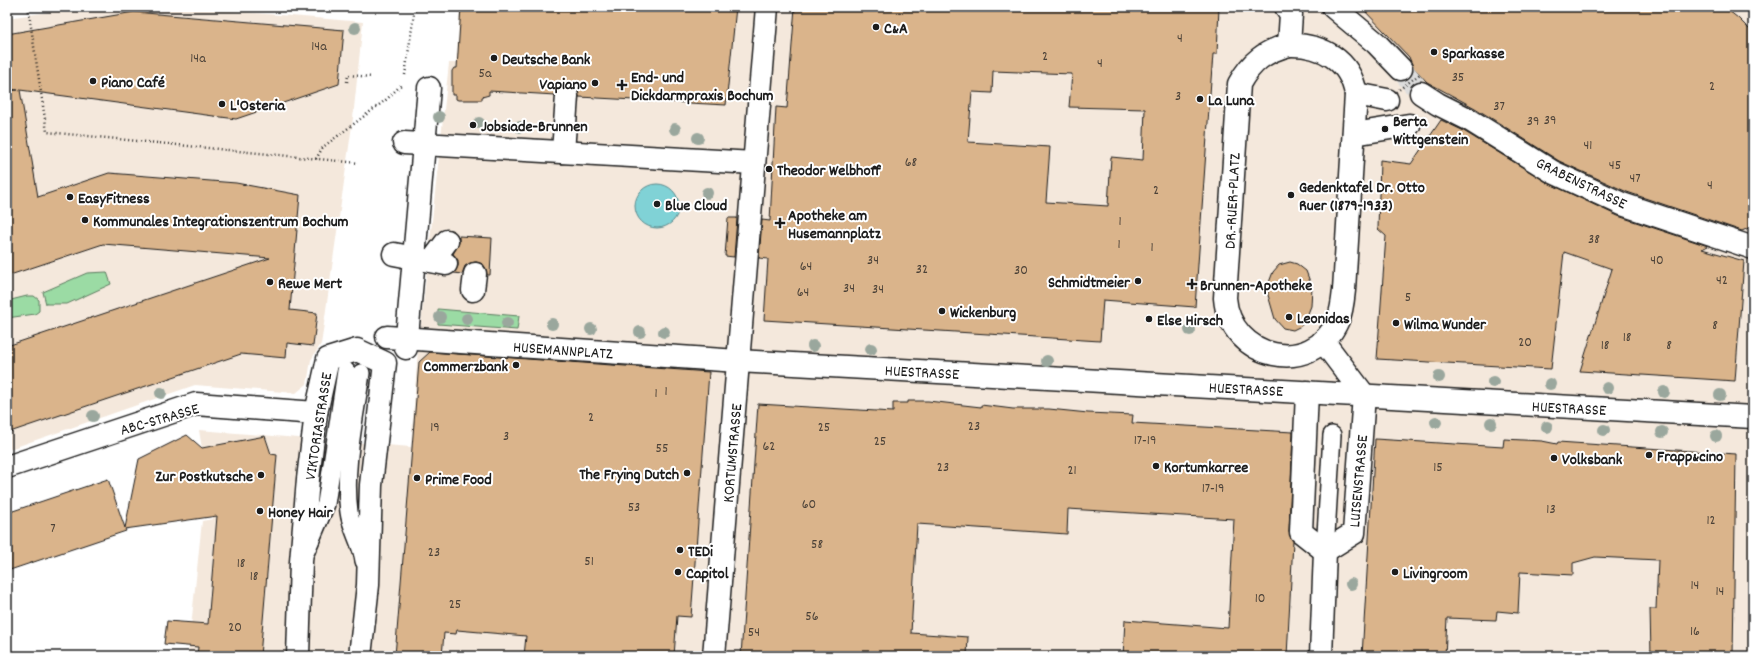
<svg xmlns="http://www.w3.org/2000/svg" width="1760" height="663" font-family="Dekko,sans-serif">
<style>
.built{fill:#f4e8dc}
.green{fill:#9bdba4;stroke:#5c7c60}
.water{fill:#80d2d6;stroke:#58898c}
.building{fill:#dab48b;stroke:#1c1c1c;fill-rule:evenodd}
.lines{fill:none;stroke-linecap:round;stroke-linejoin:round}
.pedestrian-tunnel{stroke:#ddd;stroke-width:22;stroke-dasharray:22 11;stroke-linecap:butt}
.service-casing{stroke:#1c1c1c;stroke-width:20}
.pedestrian-casing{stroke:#1c1c1c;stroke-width:25}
.minor-casing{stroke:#1c1c1c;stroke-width:25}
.path{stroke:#1c1c1c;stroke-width:2.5;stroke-dasharray:1 3;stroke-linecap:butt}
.service{stroke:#fff;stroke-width:17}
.pedestrian{stroke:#fff;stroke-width:22}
.minor{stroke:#fff;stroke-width:22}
.path-bridge{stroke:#1c1c1c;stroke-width:2.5;stroke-dasharray:1 3;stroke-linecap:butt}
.tree{fill:#9aa79d}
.poi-dot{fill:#1c1c1c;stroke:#fff;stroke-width:1.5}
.labels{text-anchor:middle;stroke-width:4;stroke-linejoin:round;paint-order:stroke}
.number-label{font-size:14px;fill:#4c4238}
.poi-label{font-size:16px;font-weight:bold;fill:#1c1c1c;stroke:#fff;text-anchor:start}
.street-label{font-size:16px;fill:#1c1c1c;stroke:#fff}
</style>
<rect width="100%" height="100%" fill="#fff"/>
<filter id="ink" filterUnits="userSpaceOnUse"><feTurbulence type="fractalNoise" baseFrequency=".025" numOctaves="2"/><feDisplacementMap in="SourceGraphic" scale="8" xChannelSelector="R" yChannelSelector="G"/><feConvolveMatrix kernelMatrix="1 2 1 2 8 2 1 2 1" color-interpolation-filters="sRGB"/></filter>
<g filter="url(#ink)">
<!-- built -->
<g class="built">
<polygon points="85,7 181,7 363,22 353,118 322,338 321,344 311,360 307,384 296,393 195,385 7,450 7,18"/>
<polygon points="460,7 1753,7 1753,656 188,656 202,521 213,519 199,430 411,447 417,361 449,63 456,63"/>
</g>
<!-- green -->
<g class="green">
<polygon points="107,272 111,284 67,304 46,304 43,292 87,273"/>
<polygon points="27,296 34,296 39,300 39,311 35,314 7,318 7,301"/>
<polygon points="438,309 519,316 517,330 438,324"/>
</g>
<!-- water -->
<circle class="water" cx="657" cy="206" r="22"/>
<!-- building -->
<g class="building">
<polygon points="461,7 736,7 726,105 579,97 578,91 574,86 568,84 562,85 557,89 555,95 489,91 489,95 482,97 482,100 458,100 456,99 456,95 452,95 452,71 454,68 457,68"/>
<path d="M795 7H1219L1217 54H1213L1211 80 1195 307 1103 300 1100 341 764 320 768 259 759 258 762 220 770 221 776 107 787 108ZM993 71 1072 74 1069 107 1145 109 1143 160 1111 157 1108 206 1046 202 1050 147 968 142 972 92 992 93Z"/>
<polygon points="1361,7 1724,7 1738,18 1753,33 1753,226 1742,231 1627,192 1559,161 1475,108 1427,82 1413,67 1409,57"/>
<polygon points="134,12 344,30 339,84 236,119 20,90 38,197 109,173 236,183 300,195 290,310 317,313 313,346 287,343 286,358 241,354 7,433 7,346 270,258 103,244 7,276 7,91 18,90 7,89 7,34"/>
<polygon points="1441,120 1462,130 1548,183 1618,216 1708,246 1702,249 1744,261 1735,381 1580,371 1612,269 1564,252 1551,369 1377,359 1386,236 1378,229 1380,160 1411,164"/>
<polygon points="728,218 737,218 734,257 725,256"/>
<polygon points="459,236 492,238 490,275 487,275 486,269 483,264 476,262 470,263 465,266 462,274 454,273 458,266 458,260 453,254 459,243"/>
<polygon points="1290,262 1297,264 1306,271 1312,287 1311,306 1307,316 1301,326 1293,330 1283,328 1275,319 1268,295 1268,285 1273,272 1279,265"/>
<polygon points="430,352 709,372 691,617 677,616 674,656 524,656 526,636 457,630 456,634 444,633 442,656 395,656 419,362"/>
<polygon points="908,401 928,401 981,407 981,405 1013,409 1049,409 1088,413 1133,415 1132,423 1293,432 1289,531 1293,541 1287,656 1123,656 1125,620 1228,628 1234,519 1068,509 1067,534 917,524 911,633 968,637 967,656 860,656 860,654 813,652 813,656 741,656 758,404 893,412 893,403 908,403"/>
<polygon points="187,435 202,448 265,436 271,454 277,455 260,656 197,656 198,647 164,644 167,621 208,624 217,516 125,529 126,531 7,571 7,513 108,479 125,528 139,459"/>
<polygon points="1375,439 1503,447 1504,439 1542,441 1557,444 1558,442 1736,454 1733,656 1651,656 1650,609 1656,609 1658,560 1595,557 1573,563 1573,575 1520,572 1518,613 1497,611 1496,620 1447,618 1445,656 1362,656"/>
</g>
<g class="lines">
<!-- pedestrian-tunnel -->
<polyline class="pedestrian-tunnel" points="1401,69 1421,93"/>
<defs>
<g id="service">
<path d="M361 373C355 418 343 466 349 512 351 529 362 544 364 561"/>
<polyline points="306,551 326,504 346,371"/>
<polyline points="1325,551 1332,435"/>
</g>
<g id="pedestrian">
<polyline points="1286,7 1291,14 1289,45"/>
<polyline points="1333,7 1376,43 1401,69"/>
<path d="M1289 45C1322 44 1350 60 1356 94L1344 290C1343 300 1342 311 1338 320 1312 379 1230 359 1225 298L1239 84C1251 62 1265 51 1289 45Z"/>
<polyline points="1421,93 1438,104 1468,119 1553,172 1622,204 1753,248"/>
<polyline points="1356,94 1387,100"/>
<polyline points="1354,134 1409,125"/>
<polyline points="404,143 754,163"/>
<polyline points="563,152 567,96"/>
<polyline points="394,254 446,264"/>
<polyline points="432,261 447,241"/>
<polyline points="473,290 475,274"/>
<polyline points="387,337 738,361 1753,417"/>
<polyline points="406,348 429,88"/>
<polyline points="1307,392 1301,532 1325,551 1354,533 1364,395 1323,341"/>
<polyline points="714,656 767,7"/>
</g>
<g id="minor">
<polyline points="7,467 196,404 316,413"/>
<polyline points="298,656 301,562 308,479 316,413 328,359 357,350 385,363 371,485 368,585 360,656"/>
<polyline points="1321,656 1325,551"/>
</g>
</defs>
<!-- service casing -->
<use href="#service" class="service-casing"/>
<!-- pedestrian casing -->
<use href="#pedestrian" class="pedestrian-casing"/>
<!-- minor casing -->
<use href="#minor" class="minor-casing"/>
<!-- path -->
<g class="path">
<polyline points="28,7 47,132 359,163"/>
<polyline points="405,75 415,7"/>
<polyline points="347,82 348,75 372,77"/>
<polyline points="316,159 323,147 387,99 402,84"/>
</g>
<!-- service -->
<use href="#service" class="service"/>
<!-- pedestrian -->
<use href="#pedestrian" class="pedestrian"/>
<!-- minor -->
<use href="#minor" class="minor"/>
<!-- path-bridge -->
<polyline class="path-bridge" points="1396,92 1420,74"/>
</g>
<!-- trees -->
<g class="tree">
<circle cx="355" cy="28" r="6"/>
<circle cx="439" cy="117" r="6"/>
<circle cx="479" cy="123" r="6"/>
<circle cx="520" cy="127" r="6"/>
<circle cx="675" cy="129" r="6"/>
<circle cx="698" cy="138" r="6"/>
<circle cx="707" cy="193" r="6"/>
<circle cx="440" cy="317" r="6"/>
<circle cx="467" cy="319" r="6"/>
<circle cx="507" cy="323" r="6"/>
<circle cx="552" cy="324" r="6"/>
<circle cx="591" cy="329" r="6"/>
<circle cx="1190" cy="330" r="6"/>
<circle cx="640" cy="332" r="6"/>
<circle cx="664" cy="332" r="6"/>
<circle cx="813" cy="346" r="6"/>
<circle cx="871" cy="349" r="6"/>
<circle cx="1047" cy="361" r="6"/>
<circle cx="1439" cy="377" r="6"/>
<circle cx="1493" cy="382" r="6"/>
<circle cx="1550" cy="384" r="6"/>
<circle cx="1607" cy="388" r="6"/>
<circle cx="1664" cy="392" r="6"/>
<circle cx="161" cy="393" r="6"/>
<circle cx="1720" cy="395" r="6"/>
<circle cx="93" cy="416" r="6"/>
<circle cx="1436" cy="422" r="6"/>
<circle cx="1491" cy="423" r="6"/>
<circle cx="1547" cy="427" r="6"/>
<circle cx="1604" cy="430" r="6"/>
<circle cx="1662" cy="432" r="6"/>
<circle cx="1716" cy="436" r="6"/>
<circle cx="1351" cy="584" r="6"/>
</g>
</g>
<!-- markers -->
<g class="poi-dot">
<circle cx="876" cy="27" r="4"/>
<circle cx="1434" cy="52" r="4"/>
<circle cx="494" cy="58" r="4"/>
<circle cx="93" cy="81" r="4"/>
<circle cx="595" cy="83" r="4"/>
<path d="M620 79h4v4h4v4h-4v4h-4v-4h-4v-4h4z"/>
<circle cx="1200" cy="99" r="4"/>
<circle cx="222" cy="104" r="4"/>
<circle cx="473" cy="125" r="4"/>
<circle cx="1385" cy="129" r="4"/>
<circle cx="769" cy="169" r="4"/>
<circle cx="1291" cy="195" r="4"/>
<circle cx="70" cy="197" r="4"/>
<circle cx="657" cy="204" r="4"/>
<circle cx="85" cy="220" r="4"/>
<path d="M778 217h4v4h4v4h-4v4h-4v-4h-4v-4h4z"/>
<circle cx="1138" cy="281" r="4"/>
<circle cx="270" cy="282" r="4"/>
<path d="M1190 278h4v4h4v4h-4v4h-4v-4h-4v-4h4z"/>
<circle cx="942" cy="311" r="4"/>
<circle cx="1289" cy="317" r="4"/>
<circle cx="1149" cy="319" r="4"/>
<circle cx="1396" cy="323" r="4"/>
<circle cx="516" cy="365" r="4"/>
<circle cx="1649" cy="455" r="4"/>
<circle cx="1554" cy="458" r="4"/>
<circle cx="1156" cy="466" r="4"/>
<circle cx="687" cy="473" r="4"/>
<circle cx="261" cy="475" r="4"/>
<circle cx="417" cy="478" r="4"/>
<circle cx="260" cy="511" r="4"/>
<circle cx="680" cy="550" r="4"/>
<circle cx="678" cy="572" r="4"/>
<circle cx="1395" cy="572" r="4"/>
</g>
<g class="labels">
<!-- number labels -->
<g class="number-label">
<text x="1180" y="42">4</text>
<text x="319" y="50">14a</text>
<text x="1045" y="60">2</text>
<text x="198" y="62">14a</text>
<text x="1100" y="67">4</text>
<text x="485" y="77">5a</text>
<text x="1458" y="81">35</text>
<text x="1712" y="90">2</text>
<text x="1178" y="100">3</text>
<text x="1499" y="110">37</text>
<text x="1550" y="124">39</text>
<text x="1533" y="125">39</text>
<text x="1588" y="149">41</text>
<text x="911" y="166">68</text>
<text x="1615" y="169">45</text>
<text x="1635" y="182">47</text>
<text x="1710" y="189">4</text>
<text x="1156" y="194">2</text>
<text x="1120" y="225">1</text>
<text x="1594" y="243">38</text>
<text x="1119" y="248">1</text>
<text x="1152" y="251">1</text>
<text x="873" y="264">34</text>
<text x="1657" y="264">40</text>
<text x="806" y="270">64</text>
<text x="922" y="273">32</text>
<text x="1021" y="274">30</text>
<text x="1722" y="284">42</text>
<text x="849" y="292">34</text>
<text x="878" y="293">34</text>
<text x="803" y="296">64</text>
<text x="1408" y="301">5</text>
<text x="1715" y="329">8</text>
<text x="1627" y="341">18</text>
<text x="1525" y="346">20</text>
<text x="1605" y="349">18</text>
<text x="1669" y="349">8</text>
<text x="666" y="395">1</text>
<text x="656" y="397">1</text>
<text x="591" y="421">2</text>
<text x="974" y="430">23</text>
<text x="435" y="431">19</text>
<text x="824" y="431">25</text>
<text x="506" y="440">3</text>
<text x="1145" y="444">17-19</text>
<text x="880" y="445">25</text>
<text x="769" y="450">62</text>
<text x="662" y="452">55</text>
<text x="943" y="471">23</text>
<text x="1438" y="471">15</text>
<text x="1072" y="474">21</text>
<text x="1213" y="492">17-19</text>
<text x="809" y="508">60</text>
<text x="634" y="511">53</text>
<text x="1551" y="513">13</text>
<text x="1711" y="524">12</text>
<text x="53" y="532">7</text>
<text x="817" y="548">58</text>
<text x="434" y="556">23</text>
<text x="589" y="565">51</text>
<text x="241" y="567">18</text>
<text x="254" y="580">18</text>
<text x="1695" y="589">14</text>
<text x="1720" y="595">14</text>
<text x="1260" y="602">10</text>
<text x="455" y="608">25</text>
<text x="812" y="620">56</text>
<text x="235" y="631">20</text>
<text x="1695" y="635">16</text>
<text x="754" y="636">54</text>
</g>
<!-- poi labels -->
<g class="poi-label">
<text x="884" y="33">C&amp;A</text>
<text x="1442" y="58">Sparkasse</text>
<text x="502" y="64">Deutsche Bank</text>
<text x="631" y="82">End- und<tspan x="631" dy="18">Dickdarmpraxis Bochum</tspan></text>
<text x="101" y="87">Piano Café</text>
<text x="587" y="89" text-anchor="end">Vapiano</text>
<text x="1208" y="105">La Luna</text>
<text x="230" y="110">L'Osteria</text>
<text x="1393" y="126">Berta<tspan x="1393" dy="18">Wittgenstein</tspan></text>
<text x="481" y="131">Jobsiade-Brunnen</text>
<text x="777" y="175">Theodor Welbhoff</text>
<text x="1299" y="192">Gedenktafel Dr. Otto<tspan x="1299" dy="18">Ruer (1879-1933)</tspan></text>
<text x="78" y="203">EasyFitness</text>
<text x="665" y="210">Blue Cloud</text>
<text x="788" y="220">Apotheke am<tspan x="788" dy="18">Husemannplatz</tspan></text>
<text x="93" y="226">Kommunales Integrationszentrum Bochum</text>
<text x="1130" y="287" text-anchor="end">Schmidtmeier</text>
<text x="278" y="288">Rewe Mert</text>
<text x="1200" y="290">Brunnen-Apotheke</text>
<text x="950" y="317">Wickenburg</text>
<text x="1297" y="323">Leonidas</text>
<text x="1157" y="325">Else Hirsch</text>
<text x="1404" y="329">Wilma Wunder</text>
<text x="508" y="371" text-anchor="end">Commerzbank</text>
<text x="1657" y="461">Frapp&amp;cino</text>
<text x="1562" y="464">Volksbank</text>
<text x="1164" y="472">Kortumkarree</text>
<text x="679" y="479" text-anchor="end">The Frying Dutch</text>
<text x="253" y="481" text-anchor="end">Zur Postkutsche</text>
<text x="425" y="484">Prime Food</text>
<text x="268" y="517">Honey Hair</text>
<text x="688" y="556">TEDi</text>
<text x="686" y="578">Capitol</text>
<text x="1403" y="578">Livingroom</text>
</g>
<!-- street labels -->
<g class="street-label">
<text transform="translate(1582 182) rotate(26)" y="6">GRABENSTRASSE</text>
<text transform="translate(1231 201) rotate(-87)" y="6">DR.-RUER-PLATZ</text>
<text transform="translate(563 349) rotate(4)" y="6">HUSEMANNPLATZ</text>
<text transform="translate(922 371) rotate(3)" y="6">HUESTRASSE</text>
<text transform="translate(1246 388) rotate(3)" y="6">HUESTRASSE</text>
<text transform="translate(1569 407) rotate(3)" y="6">HUESTRASSE</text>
<text transform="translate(159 418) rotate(-16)" y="6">ABC-STRASSE</text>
<text transform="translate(317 426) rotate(-81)" y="6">VIKTORIASTRASSE</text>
<text transform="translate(731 453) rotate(-85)" y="6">KORTUMSTRASSE</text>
<text transform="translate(1357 481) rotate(-85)" y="6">LUISENSTRASSE</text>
</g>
</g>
<!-- margin -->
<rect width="1760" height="663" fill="none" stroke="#fff" stroke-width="24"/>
<rect x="12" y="12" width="1736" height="639" fill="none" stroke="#1c1c1c" stroke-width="1.5" filter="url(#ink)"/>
</svg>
